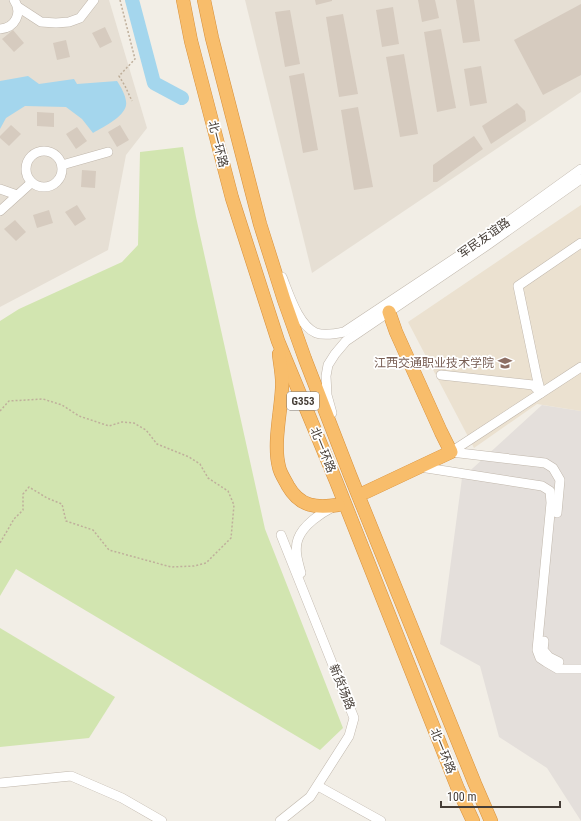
<svg xmlns="http://www.w3.org/2000/svg" width="581" height="821" font-family="'Roboto Condensed','Noto Sans SC',sans-serif">
<style>
.residential{fill:#e6dfd4}
.industrial{fill:#e4dfdb}
.education{fill:#ebe1d0}
.green{fill:#d2e5b0}
.water{fill:#a4d6ed}
.lines{fill:none;stroke-linecap:round;stroke-linejoin:round}
.river{stroke:#a4d6ed;stroke-width:14}
.building{fill:#d6cbbf}
.minor-casing{stroke:#c0b7ac;stroke-width:10}
.highway-casing{stroke:#d7903b;stroke-width:14}
.path{stroke:#bfaf9b;stroke-width:1.5;stroke-dasharray:2 2;stroke-linecap:butt}
.minor{stroke:#fff;stroke-width:9}
.highway{stroke:#f8bd6b;stroke-width:13}
.labels{text-anchor:middle;stroke-width:3.5;stroke-linejoin:round;paint-order:stroke}
.shield{fill:#fff;stroke:#7d7772;stroke-width:1}
.shield-label{font-size:11px;font-weight:bold;fill:#453d36}
.street-label{font-size:12px;fill:#453d36;stroke:#fff}
.education-label{font-size:12px;fill:#785e54;stroke:#fff;text-anchor:end}
</style>
<rect width="100%" height="100%" fill="#f2eee6"/>
<!-- residential -->
<g class="residential">
<polygon points="0,0 109,0 147,128 126,155 108,250 0,307"/>
<polygon points="245,0 581,0 581,92 312,273"/>
</g>
<!-- industrial -->
<polygon class="industrial" points="542,405 581,411 581,821 547,768 499,737 480,666 440,644 462,478"/>
<!-- education -->
<polygon class="education" points="581,205 581,411 537,404 474,448 408,322"/>
<!-- green -->
<g class="green">
<polygon points="183,147 196,217 265,529 343,728 320,750 16,569 0,596 0,321 19,309 122,262 138,245 140,152"/>
<polygon points="0,628 115,697 89,738 0,747"/>
</g>
<!-- water -->
<path class="water" d="M28 76 39 84 74 79 77 84 117 81C121 87 125 94 126 101 129 115 103 127 93 133L82 119 66 107 25 106 6 118 0 129V81Z"/>
<g class="lines">
<!-- river -->
<polyline class="river" points="132,0 154,83 182,98"/>
</g>
<!-- building -->
<g class="building">
<polygon points="315,0 332,0 332,1 316,5"/>
<polygon points="418,0 435,0 439,18 422,22"/>
<polygon points="456,0 474,0 480,41 463,43"/>
<polygon points="581,4 581,75 543,95 514,40"/>
<polygon points="393,7 399,44 382,47 376,10"/>
<polygon points="290,10 300,64 285,67 275,12"/>
<polygon points="343,14 358,94 339,97 326,17"/>
<polygon points="105,27 112,42 100,48 92,33"/>
<polygon points="441,29 456,108 437,112 424,32"/>
<polygon points="13,30 24,43 14,52 2,39"/>
<polygon points="66,40 70,57 57,60 53,43"/>
<polygon points="404,54 418,134 400,137 386,57"/>
<polygon points="481,66 487,103 470,106 464,69"/>
<polygon points="304,73 318,150 303,153 289,76"/>
<polygon points="517,103 525,111 526,121 491,144 482,126"/>
<polygon points="358,107 373,187 354,190 341,110"/>
<polygon points="37,112 54,113 54,127 37,126"/>
<polygon points="11,125 21,134 9,146 0,138 0,136"/>
<polygon points="120,125 129,140 117,147 108,132"/>
<polygon points="77,127 87,141 76,149 66,134"/>
<polygon points="474,136 483,149 437,182 433,182 433,165"/>
<polygon points="82,170 96,171 95,188 81,187"/>
<polygon points="77,205 86,219 75,226 65,212"/>
<polygon points="49,210 53,223 37,228 33,215"/>
<polygon points="15,220 26,232 16,241 4,229"/>
</g>
<g class="lines">
<defs>
<g id="minor">
<polyline points="18,7 41,22 56,23 69,22 80,18 94,0"/>
<path d="M0 29C15 28 23 13 14 0"/>
<circle cx="44" cy="169" r="18"/>
<polyline points="62,165 108,152"/>
<polyline points="0,189 17,195"/>
<polyline points="0,211 31,183"/>
<path d="M282 277C289 294 298 325 316 333 325 336 335 334 344 332L481 241 581 169"/>
<polyline points="441,375 533,385 541,393 537,378 518,286 581,243"/>
<polyline points="332,413 327,395 326,376 328,365 335,354 346,341 486,246 581,179"/>
<polyline points="451,452 545,463 553,468 560,480 557,513"/>
<polyline points="451,452 581,367"/>
<polyline points="420,467 542,486 550,491 551,503 537,650 540,658 546,662 558,669 581,669"/>
<path d="M301 573C298 562 294 550 298 539 303 525 321 513 333 507"/>
<polyline points="544,641 543,650 549,657 559,662"/>
<polyline points="0,783 71,776 122,798 162,821"/>
<polyline points="318,786 381,821"/>
<polyline points="280,821 310,797 349,736 354,718 281,535"/>
</g>
<g id="highway">
<polyline points="183,0 191,41 232,198 278,341 336,481 458,789 473,821"/>
<polyline points="204,0 212,38 260,224 284,300 305,359 350,475 475,784 491,821"/>
<path d="M279 354C280 365 283 377 282 388 281 411 273 444 279 467 280 473 285 480 288 486 300 507 316 508 338 505"/>
<polyline points="366,492 451,452 441,432 396,332 389,312"/>
</g>
</defs>
<!-- minor casing -->
<use href="#minor" class="minor-casing"/>
<!-- highway casing -->
<use href="#highway" class="highway-casing"/>
<!-- path -->
<g class="path">
<polyline points="120,0 135,59 119,76 125,86 132,101"/>
<polyline points="0,411 9,401 43,399 62,405 79,416 109,426 122,422 134,423 146,430 157,444 189,457 200,464 208,478 228,491 234,505 231,538 206,563 194,566 171,567 109,550 93,530 66,521 62,504 47,498 29,487 23,494 23,510 14,519 0,543"/>
</g>
<!-- minor -->
<use href="#minor" class="minor"/>
<!-- highway -->
<use href="#highway" class="highway"/>
</g>
<!-- icons -->
<defs>
<symbol id="university-bare" viewBox="-9 -9 18 18"><path d="M0-5L7-2L0 1L-7-2ZM-4 1L0 2.5L4 1V4Q0 6-4 4Z" fill="#8d6e63" stroke="#fff" stroke-width="2.5" paint-order="stroke"/></symbol>
</defs>
<g fill-rule="evenodd">
<use href="#university-bare" x="495" y="353" width="20" height="20"/>
</g>
<g class="labels">
<!-- shield labels -->
<rect class="shield" x="287" y="392" width="32" height="18" rx="3"/>
<g class="shield-label">
<text x="303" y="405">G353</text>
</g>
<!-- street labels -->
<g class="street-label">
<text transform="translate(218 144) rotate(76)" y="4">北一环路</text>
<text transform="translate(484 238) rotate(-35)" y="4">军民友谊路</text>
<text transform="translate(323 450) rotate(68)" y="4">北一环路</text>
<text transform="translate(342 687) rotate(68)" y="4">新货场路</text>
<text transform="translate(443 751) rotate(68)" y="4">北一环路</text>
</g>
<!-- education labels -->
<g class="education-label">
<text x="494" y="367">江西交通职业技术学院</text>
</g>
</g>
<!-- scale -->
<path d="M441 801v6h119v-6" fill="none" stroke="#453d36" stroke-width="2"/>
<text x="447" y="801" font-size="12" fill="#453d36" stroke="#ffffff" stroke-width="3" paint-order="stroke">100 m</text>
</svg>
